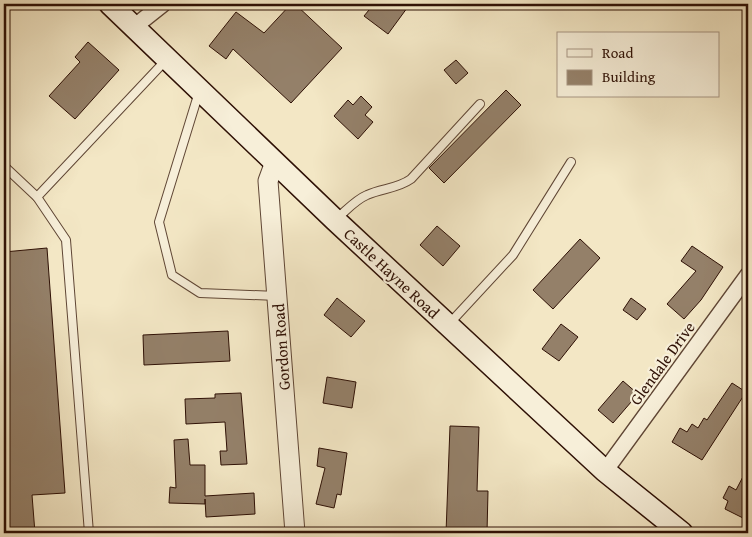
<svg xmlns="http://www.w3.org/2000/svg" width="752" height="537" font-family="'Gentium Book Plus',serif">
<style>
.building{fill:#948069;stroke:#2e1005}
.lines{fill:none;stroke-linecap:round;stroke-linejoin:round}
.service-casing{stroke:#5f4635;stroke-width:10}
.minor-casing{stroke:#5f4635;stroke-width:18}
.tertiary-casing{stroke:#5f4635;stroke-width:21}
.secondary-casing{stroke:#2e1005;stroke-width:24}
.service{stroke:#f7efd9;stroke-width:8}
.minor{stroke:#f7efd9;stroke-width:15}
.tertiary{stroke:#f7efd9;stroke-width:19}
.secondary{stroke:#f7efd9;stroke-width:21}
.labels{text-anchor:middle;stroke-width:4.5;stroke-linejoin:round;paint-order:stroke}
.street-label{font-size:16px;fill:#2e1005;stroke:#f7efd9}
</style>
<rect width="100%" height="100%" fill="#f3e7c5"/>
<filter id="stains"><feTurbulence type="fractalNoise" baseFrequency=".004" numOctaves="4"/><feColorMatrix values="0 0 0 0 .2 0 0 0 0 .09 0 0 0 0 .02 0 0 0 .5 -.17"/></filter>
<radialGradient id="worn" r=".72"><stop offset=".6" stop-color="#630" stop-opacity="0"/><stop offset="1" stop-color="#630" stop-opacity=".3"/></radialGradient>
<!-- building -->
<g class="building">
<polygon points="291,4 295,4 342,48 291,103 233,49 226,59 209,46 236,12 264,33"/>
<polygon points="374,4 410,4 388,34 364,16"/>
<polygon points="88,42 119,70 75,119 49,96 80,62 75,57"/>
<polygon points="456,60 468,73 456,84 444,70"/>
<polygon points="506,90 521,105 444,183 429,168"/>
<polygon points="361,96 372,107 365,115 373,122 358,139 334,116 348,100 353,105"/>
<polygon points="437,226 460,246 443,266 420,245"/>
<polygon points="580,239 600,258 553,309 533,290"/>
<polygon points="692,246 723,267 701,300 684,319 667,304 696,271 681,261"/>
<polygon points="47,248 65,493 32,495 35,533 4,533 4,252"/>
<polygon points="337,298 365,321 351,337 324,315"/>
<polygon points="631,298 646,309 637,320 623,310"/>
<polygon points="561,324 578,337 559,361 542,349"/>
<polygon points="228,331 230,361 144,365 143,335"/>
<polygon points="327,377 356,382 352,408 323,403"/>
<polygon points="623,381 638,394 613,423 598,410"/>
<polygon points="732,383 746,392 702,460 672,442 680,428 687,432 692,424 698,428 704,418 707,420"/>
<polygon points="241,393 247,464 221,465 220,451 227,451 225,422 186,424 185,399 215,398 215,394"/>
<polygon points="450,426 479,427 477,491 488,491 487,533 446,533"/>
<polygon points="188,439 190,465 205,465 205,496 254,493 255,514 206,517 205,499 205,504 169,503 170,487 176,488 174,440"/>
<polygon points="319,448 347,453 341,495 337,494 334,508 316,504 325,468 317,466"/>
<polygon points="748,467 748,513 745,519 725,509 728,501 723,498 729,486 736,490"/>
</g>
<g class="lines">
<defs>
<g id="service">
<polyline points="199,92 159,222 172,275 200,293 277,296"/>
<polyline points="4,166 37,197 166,60"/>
<polyline points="37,197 66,240 89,533"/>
<path d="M336 219C346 211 355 200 367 195 382 188 397 189 411 179L480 104"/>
<polyline points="449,324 513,255 571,162"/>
</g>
<g id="minor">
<polyline points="134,27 163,4"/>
<polyline points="605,471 748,275"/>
</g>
<polyline id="tertiary" points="275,162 268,181 295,533"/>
<polyline id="secondary" points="110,4 335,220 605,471 682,533"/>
</defs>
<!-- service casing -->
<use href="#service" class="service-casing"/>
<!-- minor casing -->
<use href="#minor" class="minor-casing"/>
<!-- tertiary casing -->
<use href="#tertiary" class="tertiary-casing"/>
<!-- secondary casing -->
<use href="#secondary" class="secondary-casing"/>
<!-- service -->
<use href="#service" class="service"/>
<!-- minor -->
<use href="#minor" class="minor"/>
<!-- tertiary -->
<use href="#tertiary" class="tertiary"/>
<!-- secondary -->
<use href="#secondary" class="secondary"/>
</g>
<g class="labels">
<!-- street labels -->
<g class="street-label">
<text transform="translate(392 273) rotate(43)" y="6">Castle Hayne Road</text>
<text transform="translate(281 347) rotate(-94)" y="6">Gordon Road</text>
<text transform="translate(662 363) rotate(-54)" y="6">Glendale Drive</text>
</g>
</g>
<!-- margin -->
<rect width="752" height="537" fill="none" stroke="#f3e7c5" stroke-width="20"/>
<rect x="5" y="5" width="742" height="527" fill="none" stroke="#2e1005" stroke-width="2.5"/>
<rect x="10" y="10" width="732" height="517" fill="none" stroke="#2e1005"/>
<!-- legend -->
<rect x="557" y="32" width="162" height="65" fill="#f7efd9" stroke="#a79684"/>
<rect x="567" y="49" width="25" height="8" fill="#f7efd9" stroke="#a79684"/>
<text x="602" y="58" font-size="15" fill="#2e1005">Road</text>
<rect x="567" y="70" width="25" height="15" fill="#948069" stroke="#a79684"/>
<text x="602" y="82" font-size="15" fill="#2e1005">Building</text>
<rect width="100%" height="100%" filter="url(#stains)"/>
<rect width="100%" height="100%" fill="url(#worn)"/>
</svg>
